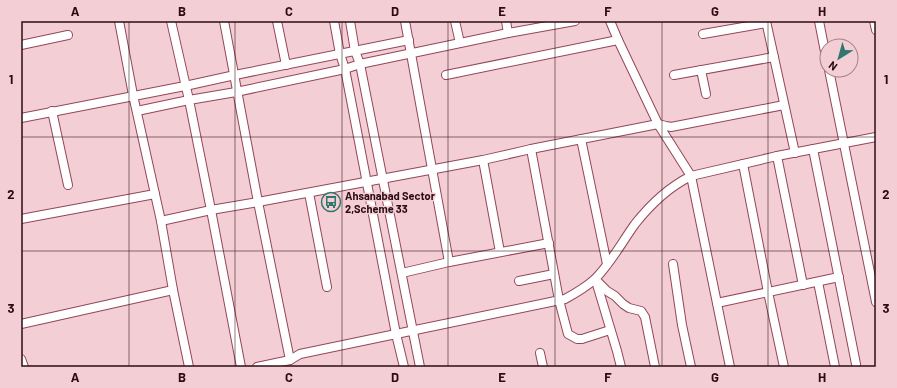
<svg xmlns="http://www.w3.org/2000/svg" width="897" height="388" font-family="Barlow,sans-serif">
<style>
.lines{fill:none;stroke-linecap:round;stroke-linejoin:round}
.minor-casing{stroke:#944659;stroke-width:10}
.minor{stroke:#fff;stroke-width:8}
.grid{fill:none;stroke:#2c0c14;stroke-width:1;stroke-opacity:0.55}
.labels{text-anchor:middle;stroke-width:3;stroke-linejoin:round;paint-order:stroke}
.poi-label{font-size:11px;font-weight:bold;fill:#2c0c14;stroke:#f3ced5;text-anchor:start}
.neatline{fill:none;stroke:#2c0c14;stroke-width:1.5}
.grid-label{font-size:13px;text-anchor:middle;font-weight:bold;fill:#2c0c14}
</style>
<rect width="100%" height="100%" fill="#f3ced5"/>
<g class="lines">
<defs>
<g id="minor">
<polyline points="119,21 133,95 161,221 173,290 189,367"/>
<polyline points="171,21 189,100 211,210 241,367"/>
<polyline points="224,21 258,202 290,360"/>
<polyline points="277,21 286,65"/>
<path d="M334 21 340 54 345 69 396 334 565 299C576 293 586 287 595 279 611 263 622 242 635 224 650 205 669 187 691 176L777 156 876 137"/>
<polyline points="350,21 355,51 360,64 420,367"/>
<polyline points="405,21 449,262"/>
<polyline points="455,21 460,43"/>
<polyline points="506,21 508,33"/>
<polyline points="610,21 618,40 658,124 691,176 730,367"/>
<polyline points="766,21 795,153"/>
<polyline points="819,21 827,62"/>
<polyline points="874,21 876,30"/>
<polyline points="703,34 766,23"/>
<polyline points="21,45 68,35"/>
<polyline points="701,70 706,94"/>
<polyline points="829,70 876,302"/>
<polyline points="446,75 618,40"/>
<polyline points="674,75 774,57"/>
<polyline points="52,111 68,185"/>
<polyline points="137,111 189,100 236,92 345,69 360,64 508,33 575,21"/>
<polyline points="21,118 185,86 235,75 409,40"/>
<polyline points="581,139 607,264"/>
<polyline points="531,149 559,300 568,334 577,339 582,339 610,330"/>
<polyline points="813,149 856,364"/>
<polyline points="777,156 803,285"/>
<polyline points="483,160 500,252"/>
<polyline points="743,164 768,292 784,367"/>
<polyline points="309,193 327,287"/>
<polyline points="21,219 155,194"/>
<polyline points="161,221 211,210 258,202 483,160 531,149 658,124 666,126 671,127 784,105"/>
<polyline points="673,264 682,325 691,367"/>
<polyline points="402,273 449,262 549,243"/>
<polyline points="595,279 607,291 615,296 623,304 629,308 641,311 645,317 655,367"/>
<polyline points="519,281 554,274"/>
<polyline points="596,281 617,351 621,367"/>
<polyline points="818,282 835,367"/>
<polyline points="717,303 839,277"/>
<polyline points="21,324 173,290"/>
<polyline points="540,353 543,367"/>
<polyline points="21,359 24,367"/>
<polyline points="257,367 290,360 300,354 396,334 404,367"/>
</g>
</defs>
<!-- minor casing -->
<use href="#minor" class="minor-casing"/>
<!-- minor -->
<use href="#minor" class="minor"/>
</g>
<!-- grid -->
<path class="grid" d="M129 21V367M235 21V367M342 21V367M448 21V367M555 21V367M662 21V367M768 21V367M21 137H876M21 251H876"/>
<!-- icons -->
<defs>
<symbol id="bus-ring" viewBox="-11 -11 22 22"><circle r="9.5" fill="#f3ced5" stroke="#2f776f" stroke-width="1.5"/><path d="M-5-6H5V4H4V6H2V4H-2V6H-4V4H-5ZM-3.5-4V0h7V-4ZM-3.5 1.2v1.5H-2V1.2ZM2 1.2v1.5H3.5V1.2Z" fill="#2f776f"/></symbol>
</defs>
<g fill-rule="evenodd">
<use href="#bus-ring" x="320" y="191" width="22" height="22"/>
</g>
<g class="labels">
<!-- poi labels -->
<g class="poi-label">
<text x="345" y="200">Ahsanabad Sector<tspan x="345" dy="13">2,Scheme 33</tspan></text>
</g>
</g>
<!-- border -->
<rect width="897" height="388" fill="none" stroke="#f3ced5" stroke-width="44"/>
<!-- north arrow -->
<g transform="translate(839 58) rotate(217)"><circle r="19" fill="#f3ced5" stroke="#a38088"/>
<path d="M0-3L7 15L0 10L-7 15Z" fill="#2f776f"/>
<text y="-6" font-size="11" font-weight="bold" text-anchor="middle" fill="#2c0c14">N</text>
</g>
<rect x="22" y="22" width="853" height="344" class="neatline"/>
<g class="grid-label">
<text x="75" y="16">A</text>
<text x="182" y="16">B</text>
<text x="289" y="16">C</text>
<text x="395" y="16">D</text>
<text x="502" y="16">E</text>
<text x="608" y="16">F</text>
<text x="715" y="16">G</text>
<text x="822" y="16">H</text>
<text x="11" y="84">1</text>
<text x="886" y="84">1</text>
<text x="11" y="199">2</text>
<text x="886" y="199">2</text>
<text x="11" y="313">3</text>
<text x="886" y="313">3</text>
<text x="75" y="382">A</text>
<text x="182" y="382">B</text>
<text x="289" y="382">C</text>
<text x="395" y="382">D</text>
<text x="502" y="382">E</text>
<text x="608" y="382">F</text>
<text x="715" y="382">G</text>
<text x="822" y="382">H</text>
</g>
</svg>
